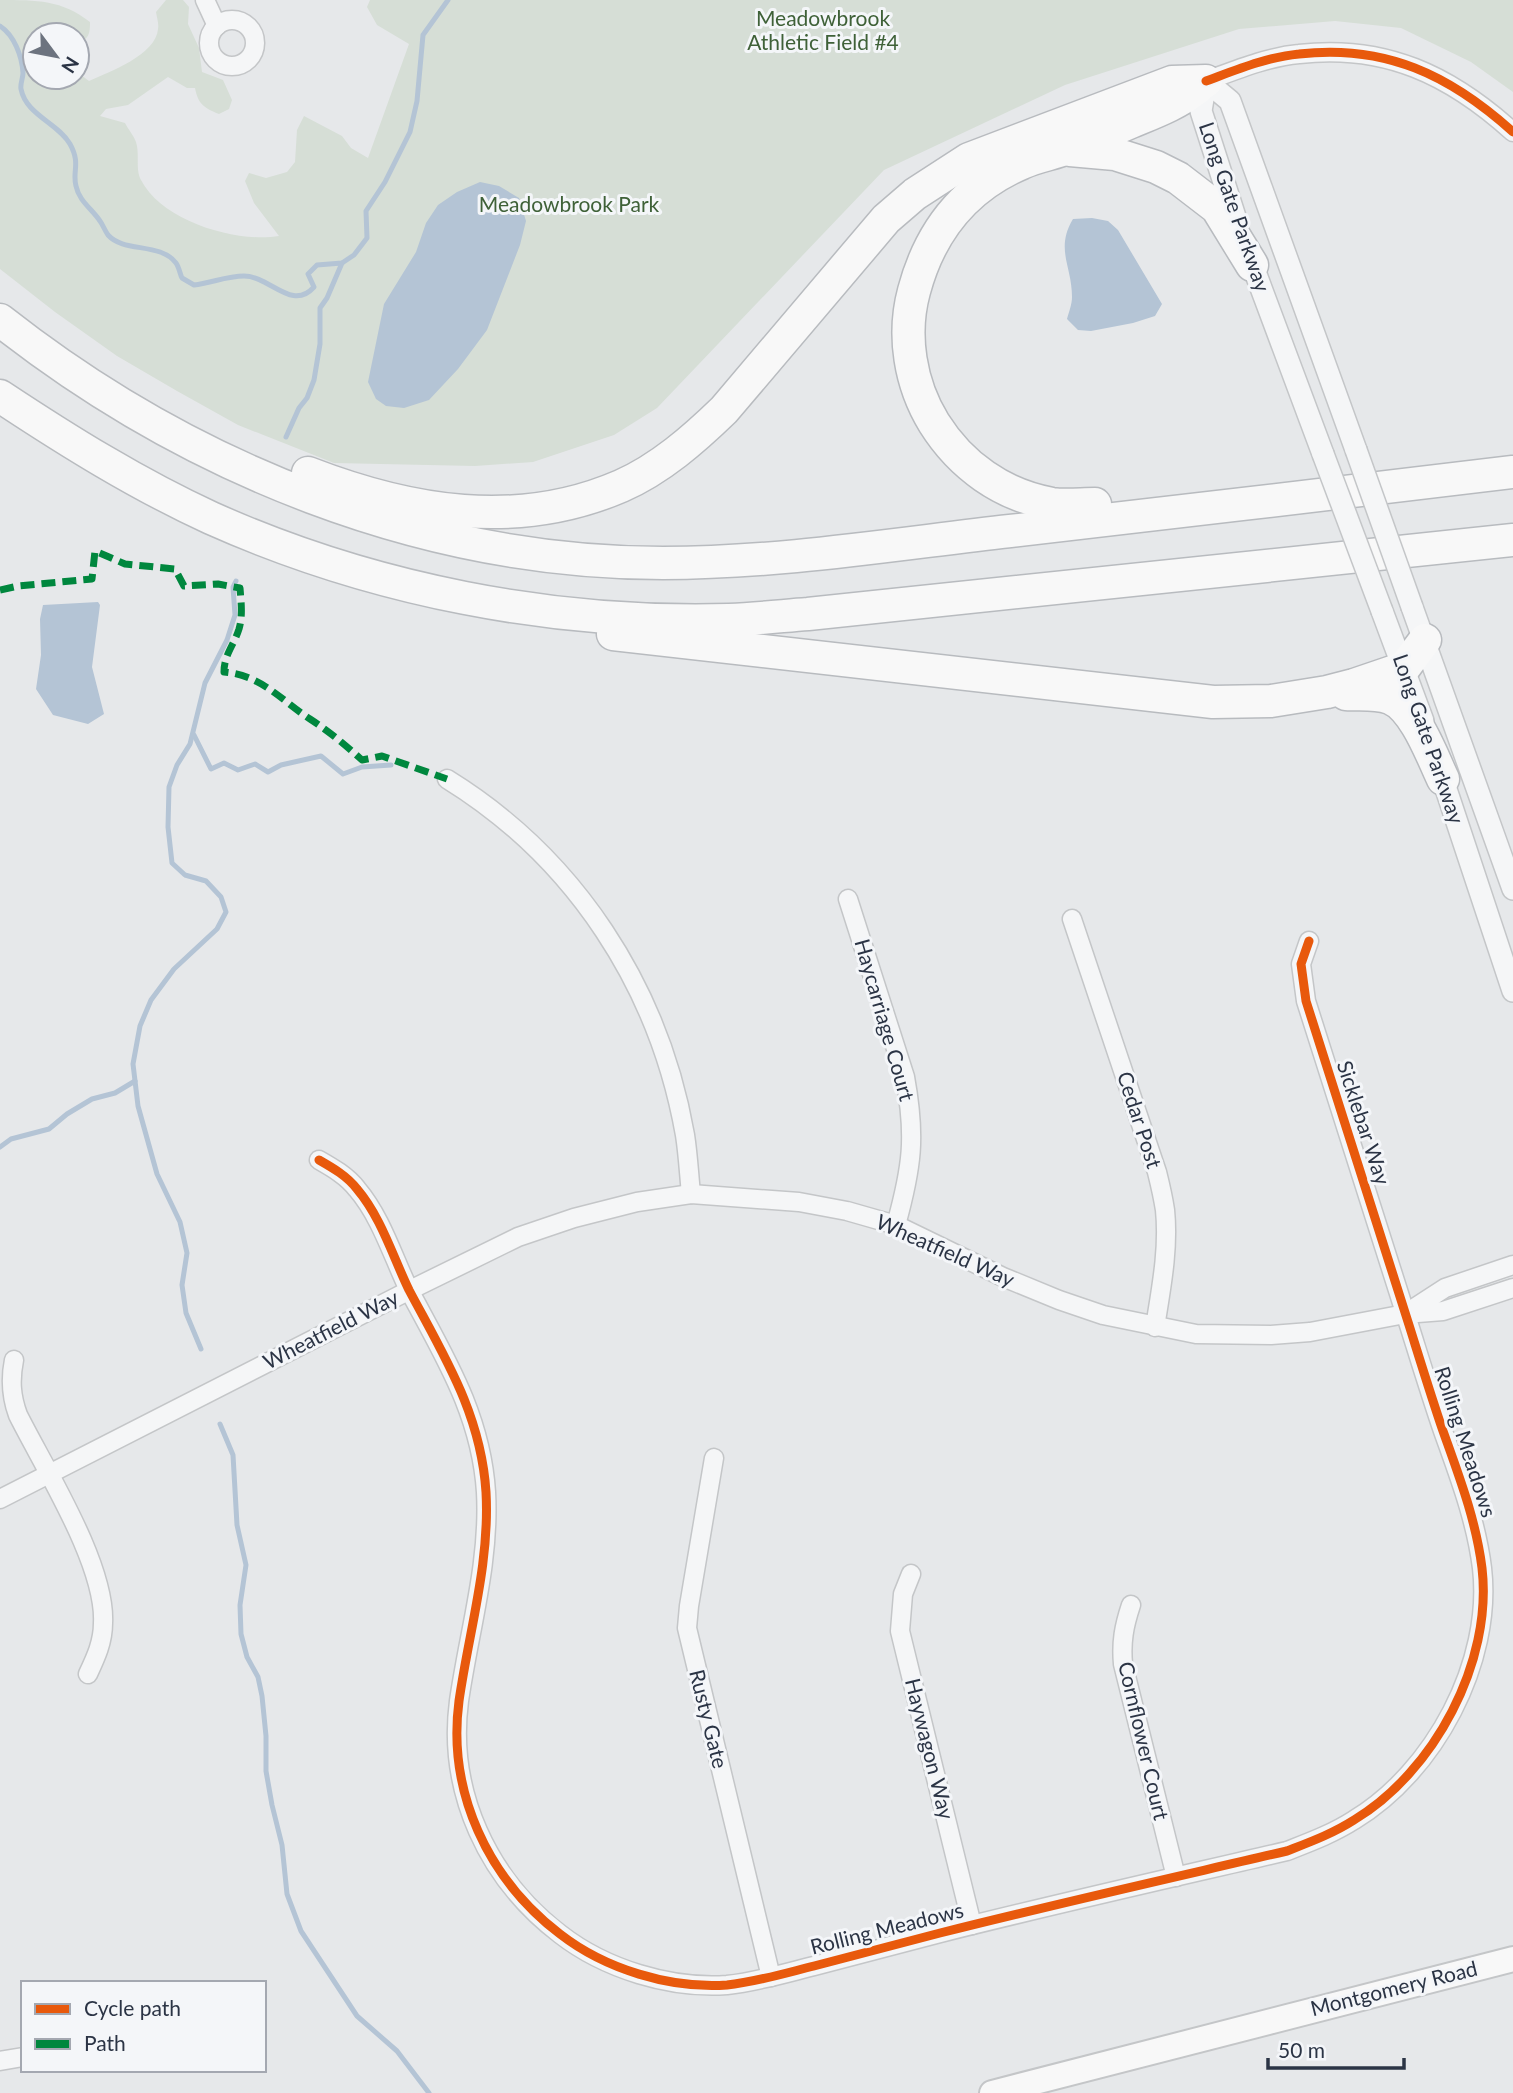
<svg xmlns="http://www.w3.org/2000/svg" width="1513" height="2093" font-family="Lato,sans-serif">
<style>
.green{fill:#d6ded6}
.water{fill:#b4c4d5}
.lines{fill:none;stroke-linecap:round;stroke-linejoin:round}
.stream{stroke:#b4c4d5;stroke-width:5}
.minor-casing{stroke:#c4c6c8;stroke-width:21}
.tertiary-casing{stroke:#c4c6c8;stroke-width:24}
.secondary-casing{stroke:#c4c6c8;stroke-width:28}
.motorway-casing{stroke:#b8bbbf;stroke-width:35}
.minor{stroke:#f5f6f7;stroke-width:18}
.tertiary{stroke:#f5f6f7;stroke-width:21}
.secondary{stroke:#f8f8f8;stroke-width:24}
.motorway{stroke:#f8f8f8;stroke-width:32}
.tertiary-bridge-casing{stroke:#c4c6c8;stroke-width:24;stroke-linecap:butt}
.tertiary-bridge{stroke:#f5f6f7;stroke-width:21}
.quiet{stroke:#00873e;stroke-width:7;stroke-dasharray:14 7;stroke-linecap:butt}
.cycleway-casing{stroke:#f4f6f9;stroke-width:13}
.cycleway{stroke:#e8590c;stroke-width:9}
.labels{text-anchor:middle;stroke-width:6;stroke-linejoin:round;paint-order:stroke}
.park-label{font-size:21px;fill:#3f6138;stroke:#f4f6f9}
.street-label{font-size:21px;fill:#2b3445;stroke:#f4f6f9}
</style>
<rect width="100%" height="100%" fill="#e6e8ea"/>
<!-- green -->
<path class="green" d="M0 0C37 0 62 0 90 22 90 34 89 39 77 44V35H35V77H77V72L89 81C109 72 156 55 158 29 159 24 157 18 156 12L166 0H183L189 7 188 24 199 48 202 72 223 80 232 100 229 109 219 114C204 108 198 104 195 88H187L168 77 128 105 106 109 100 116 125 123C128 129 134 136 136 142 140 154 135 169 141 180 162 221 235 243 279 236L254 203 245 181 249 173 266 178 287 172 295 162 297 130 304 116 342 136 351 148 368 158 409 44 377 25 367 7 370 0H1513V92L1471 62 1401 28 1335 21 1239 29 1065 85 884 170 657 408 614 435 533 462 475 466 334 463 238 425 177 391 117 356 55 312 0 269Z"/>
<!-- water -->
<g class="water">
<polygon points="480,182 499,186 519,198 526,221 520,245 487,330 458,369 429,400 404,408 386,406 376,399 368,382 384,304 416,252 426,223 438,205 457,192"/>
<path d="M1092 218 1108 221 1118 230 1162 304 1155 316 1133 323 1091 331 1078 330 1067 319C1069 312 1072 304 1072 297 1072 266 1055 249 1073 219Z"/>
<polygon points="98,602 100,605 92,667 104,714 88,724 53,715 36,689 41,655 40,619 43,605"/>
</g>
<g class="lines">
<!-- stream -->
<g class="stream">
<path d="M0 26C14 35 22 56 23 73 23 78 20 84 21 89 26 115 58 123 70 144 81 164 72 171 76 186 79 201 92 209 100 221 103 225 105 231 108 235 124 253 160 242 176 263 179 267 180 274 182 278L194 285C211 283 227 276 244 276 270 276 292 312 314 287L308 274 317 265 342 263 354 255 367 238 366 211 385 182 410 132 417 101 423 35 448 0"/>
<polyline points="286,437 299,408 307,398 314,380 320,344 320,308 327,298 342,263"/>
<polyline points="194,735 211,769 224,763 238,770 255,764 268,772 281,765 321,756 343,774 362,767 391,765"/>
<polyline points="0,1147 11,1139 49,1129 67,1114 92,1099 115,1093 135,1081"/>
<polyline points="201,1349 186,1313 182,1285 187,1253 180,1222 157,1174 138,1106 133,1064 140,1026 151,1000 174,969 217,929 226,912 221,897 206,881 185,875 172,863 168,827 169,787 177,765 190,744 205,683 227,640 235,615 233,587 236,581"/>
<polyline points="220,1424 233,1455 237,1525 246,1565 240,1605 241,1634 247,1657 258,1677 262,1696 266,1736 266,1771 272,1805 282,1845 287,1894 301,1931 357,2016 397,2051 429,2093"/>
</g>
<defs>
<g id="minor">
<polyline points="205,0 217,26"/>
<circle cx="232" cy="43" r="23"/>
<path d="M1206 81C1236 70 1267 57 1299 54 1385 44 1450 75 1513 132"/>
<path d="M447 779C575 858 659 987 685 1135 688 1154 689 1174 691 1194"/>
<path d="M848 899 905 1077C916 1137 912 1167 896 1225"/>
<path d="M1072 919 1157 1172C1160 1184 1163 1197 1165 1210 1169 1249 1161 1289 1155 1327"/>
<path d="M319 1160C333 1168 347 1176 357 1189 381 1217 393 1257 409 1290 444 1356 481 1414 486 1492 490 1563 469 1631 459 1701 447 1792 488 1879 560 1934 605 1969 670 1989 727 1985 756 1982 786 1973 814 1966 856 1955 898 1944 940 1933 1055 1904 1171 1878 1287 1851 1310 1842 1332 1834 1354 1820 1434 1772 1493 1662 1482 1568 1476 1520 1459 1476 1443 1431 1431 1396 1420 1360 1409 1325 1374 1217 1340 1109 1306 1001L1301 964 1309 941"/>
<polyline points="1408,1312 1445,1288 1513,1265"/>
<path d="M14 1360C10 1380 11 1396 18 1415 45 1469 106 1565 103 1623 103 1642 96 1657 88 1674"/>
<polyline points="714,1458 689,1606 687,1628 771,1977"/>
<polyline points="0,1499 410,1290 518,1237 574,1218 637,1202 691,1194 799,1202 847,1211 896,1225 1003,1277 1059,1300 1103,1315 1196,1334 1271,1335 1310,1332 1405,1314 1443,1311 1513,1288"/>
<polyline points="911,1574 903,1594 900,1631 972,1925"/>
<path d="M1131 1605C1124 1626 1121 1642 1123 1664L1176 1877"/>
<polyline points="0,2061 23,2057"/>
</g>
<g id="tertiary">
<polyline points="1206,81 1230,101 1356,450"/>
<polyline points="1206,81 1201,111 1237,223"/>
<polyline points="1248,253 1323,454"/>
<polyline points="1412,607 1513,889"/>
<polyline points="1382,611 1423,721"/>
<polyline points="1439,768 1513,991"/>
</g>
<polyline id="secondary" points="992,2093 1513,1959"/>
<g id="motorway">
<polyline points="1070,150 1115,154 1156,167 1178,178 1217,208 1252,265"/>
<path d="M0 320C188 468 422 563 663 563 779 563 895 544 1010 531 1178 512 1345 492 1513 472"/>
<path d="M0 396C68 441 137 484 211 518 372 590 553 625 729 620 755 619 782 616 808 614L1513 540"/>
<path d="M308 473C409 512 517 531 621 486 660 469 694 439 724 410L886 219 915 194 969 159 1172 82 1206 81"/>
<path d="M1095 504C1081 504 1066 506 1052 504 1002 495 961 466 934 423 910 384 902 335 914 291 930 231 965 187 1022 163 1037 156 1053 154 1068 148 1089 140 1110 131 1131 122 1155 112 1177 104 1197 88"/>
<polyline points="613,634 1213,702 1271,701 1327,692 1354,685 1404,668 1425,640"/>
<path d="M1346 694C1360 695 1377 693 1390 698 1415 708 1432 756 1443 779"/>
</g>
</defs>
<!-- minor casing -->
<use href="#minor" class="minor-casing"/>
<!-- tertiary casing -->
<use href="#tertiary" class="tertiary-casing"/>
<!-- secondary casing -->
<use href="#secondary" class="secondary-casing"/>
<!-- motorway casing -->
<use href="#motorway" class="motorway-casing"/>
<!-- minor -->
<use href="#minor" class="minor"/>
<!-- tertiary -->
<use href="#tertiary" class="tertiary"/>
<!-- secondary -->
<use href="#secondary" class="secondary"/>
<!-- motorway -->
<use href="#motorway" class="motorway"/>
<defs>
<g id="tertiary-bridge">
<polyline points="1356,450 1412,607"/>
<polyline points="1323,454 1382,611"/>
</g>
</defs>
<!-- tertiary-bridge casing -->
<use href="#tertiary-bridge" class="tertiary-bridge-casing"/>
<!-- tertiary-bridge -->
<use href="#tertiary-bridge" class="tertiary-bridge"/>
<!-- quiet -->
<path class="quiet" d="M0 590 18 586 92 579 95 551 125 564 175 569 184 586 218 584 240 588C241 602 243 615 239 629 234 645 224 655 224 672 261 675 281 700 310 719 330 732 344 744 362 760L382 756 447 779"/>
<defs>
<g id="cycleway">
<path d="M1206 81C1236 70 1267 57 1299 54 1385 44 1450 75 1513 132"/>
<path d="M319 1160C333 1168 347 1176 357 1189 381 1217 393 1257 409 1290 444 1356 481 1414 486 1492 490 1563 469 1631 459 1701 447 1792 488 1879 560 1934 605 1969 670 1989 727 1985 756 1982 786 1973 814 1966 856 1955 898 1944 940 1933 1055 1904 1171 1878 1287 1851 1310 1842 1332 1834 1354 1820 1434 1772 1493 1662 1482 1568 1476 1520 1459 1476 1443 1431 1431 1396 1420 1360 1409 1325 1374 1217 1340 1109 1306 1001L1301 964 1309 941"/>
</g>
</defs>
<!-- cycleway casing -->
<use href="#cycleway" class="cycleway-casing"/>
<!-- cycleway -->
<use href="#cycleway" class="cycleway"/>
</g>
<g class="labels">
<!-- park labels -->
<g class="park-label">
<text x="823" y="26">Meadowbrook<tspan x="823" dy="24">Athletic Field #4</tspan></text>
<text x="569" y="212">Meadowbrook Park</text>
</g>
<!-- street labels -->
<g class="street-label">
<text transform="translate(1234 207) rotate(71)" y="7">Long Gate Parkway</text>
<text transform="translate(1428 739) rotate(71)" y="7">Long Gate Parkway</text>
<text transform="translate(884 1020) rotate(74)" y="7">Haycarriage Court</text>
<text transform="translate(1139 1120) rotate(72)" y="7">Cedar Post</text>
<text transform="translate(1363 1123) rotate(72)" y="7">Sicklebar Way</text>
<text transform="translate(945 1251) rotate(24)" y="7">Wheatfield Way</text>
<text transform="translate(331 1330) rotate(-27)" y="7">Wheatfield Way</text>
<text transform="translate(1465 1442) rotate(72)" y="7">Rolling Meadows</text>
<text transform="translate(708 1719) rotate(76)" y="7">Rusty Gate</text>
<text transform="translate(1143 1741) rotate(77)" y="7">Cornflower Court</text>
<text transform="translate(929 1749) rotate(76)" y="7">Haywagon Way</text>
<text transform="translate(887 1929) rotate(-14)" y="7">Rolling Meadows</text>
<text transform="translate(1394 1989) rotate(-14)" y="7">Montgomery Road</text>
</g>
</g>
<!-- legend -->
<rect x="21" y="1981" width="245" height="91" fill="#f4f6f9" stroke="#a4a8b1" stroke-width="2"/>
<rect x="35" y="2004" width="35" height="10" fill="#e8590c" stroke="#a4a8b1" stroke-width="2"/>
<text x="84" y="2016" font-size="21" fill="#2b3445">Cycle path</text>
<rect x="35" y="2039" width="35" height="10" fill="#00873e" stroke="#a4a8b1" stroke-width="2"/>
<text x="84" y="2051" font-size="21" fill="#2b3445">Path</text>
<!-- north arrow -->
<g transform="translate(56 56) rotate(122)"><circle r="33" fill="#f4f6f9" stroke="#a4a8b1" stroke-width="2"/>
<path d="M0-5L12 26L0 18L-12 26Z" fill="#6c737f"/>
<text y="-10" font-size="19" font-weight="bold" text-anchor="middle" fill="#2b3445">N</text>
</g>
<!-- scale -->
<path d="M1268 2058v10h136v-10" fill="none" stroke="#2b3445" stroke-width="3.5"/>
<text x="1278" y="2058" font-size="21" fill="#2b3445" stroke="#f4f6f9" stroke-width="5" paint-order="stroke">50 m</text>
</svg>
